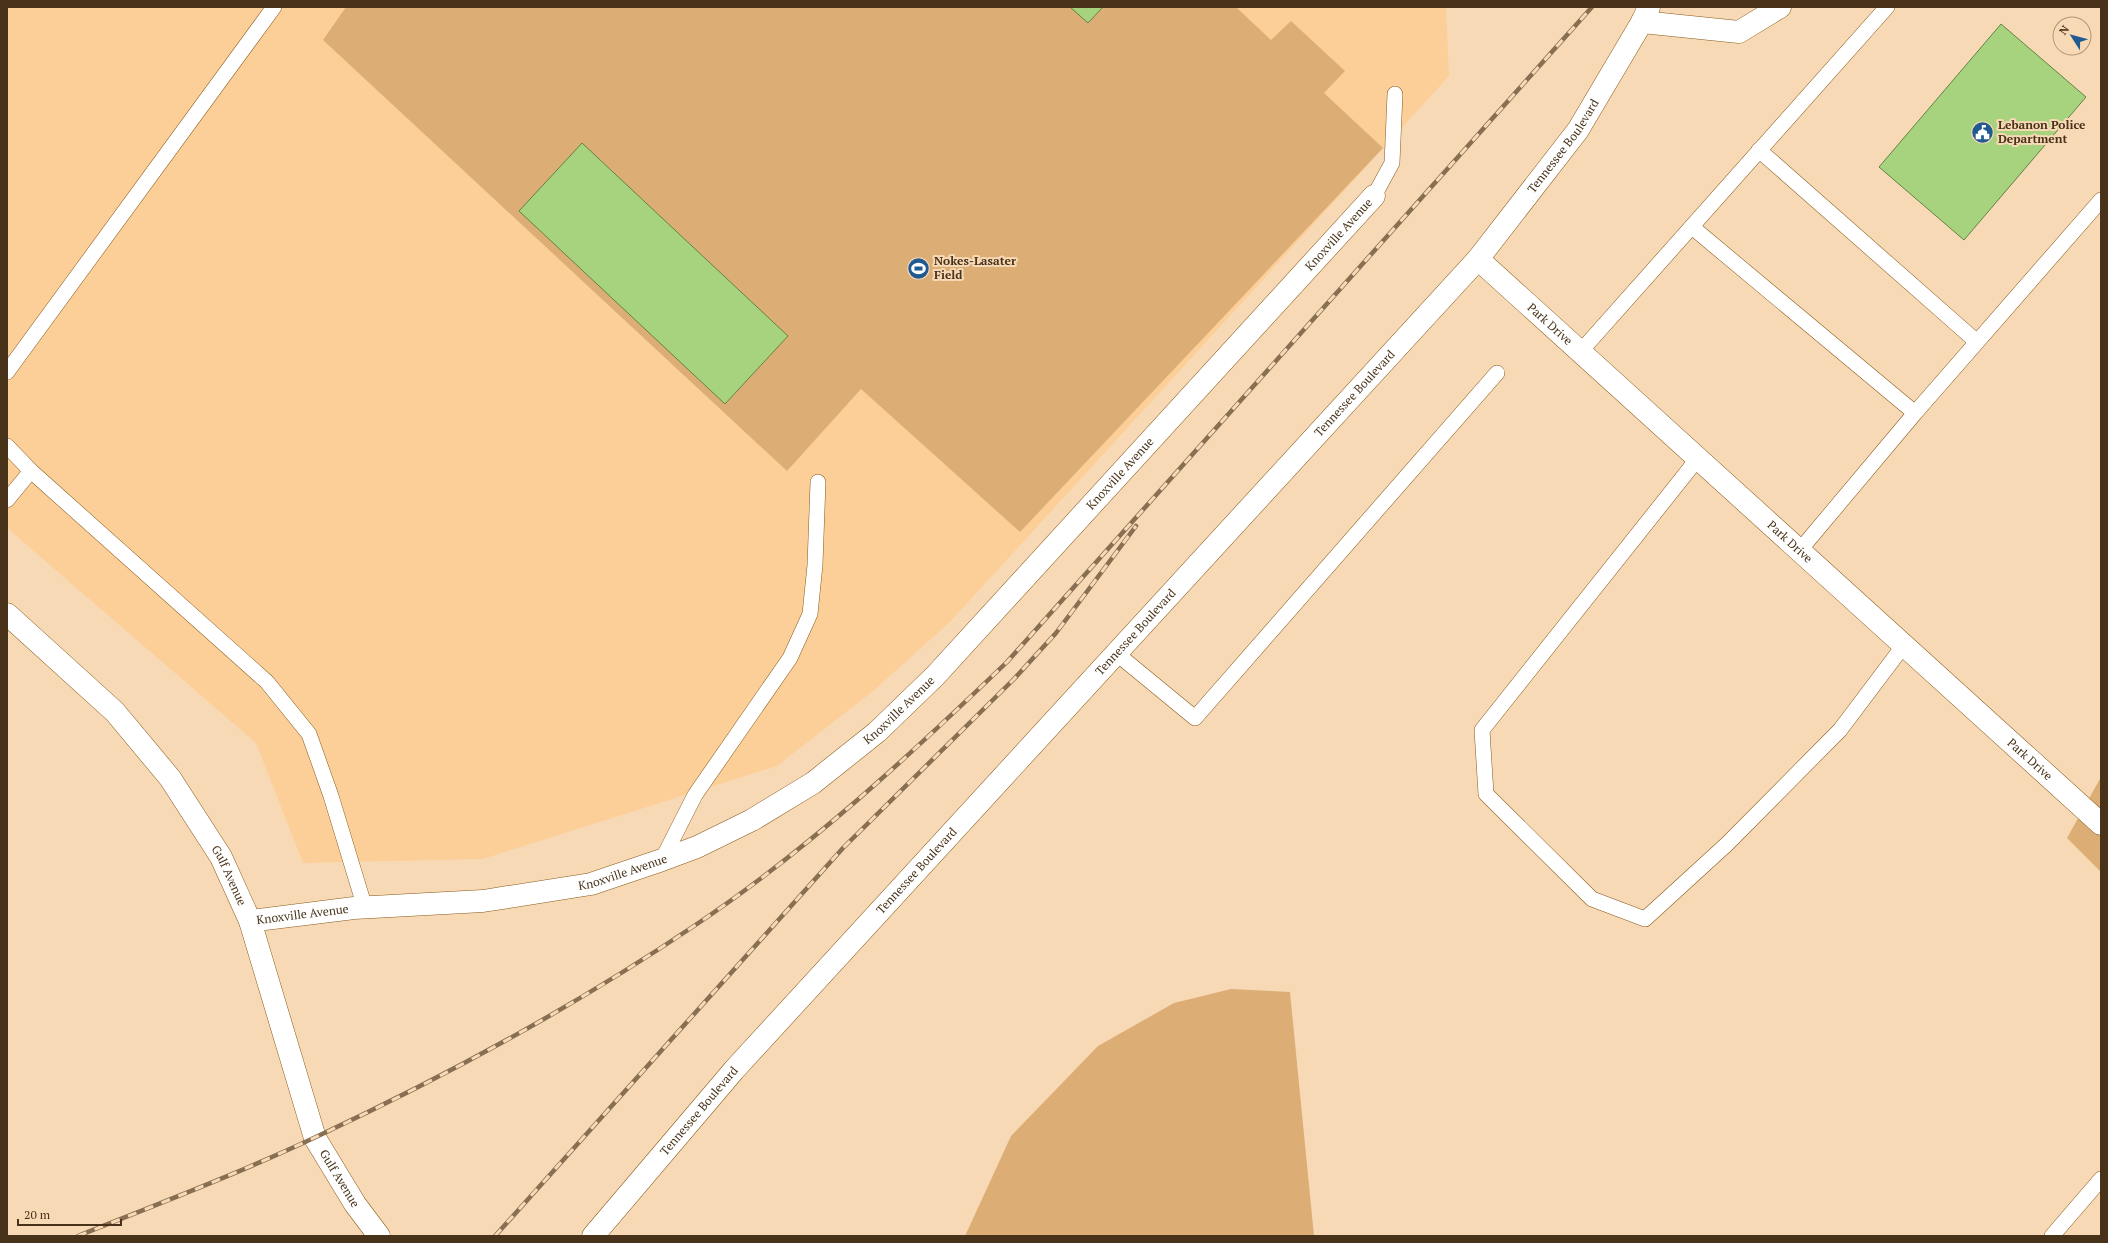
<svg xmlns="http://www.w3.org/2000/svg" width="2108" height="1243" font-family="'PT Serif',serif">
<style>
.built{fill:#fccf99}
.green{fill:#dcae75}
.building{fill:#a7d37e;stroke:#628243}
.lines{fill:none;stroke-linecap:round;stroke-linejoin:round}
.service-casing{stroke:#885a19;stroke-width:16}
.minor-casing{stroke:#885a19;stroke-width:23}
.tertiary-casing{stroke:#885a19;stroke-width:23}
.service{stroke:#fff;stroke-width:15}
.minor{stroke:#fff;stroke-width:22}
.tertiary{stroke:#fff;stroke-width:22}
.rail-casing{stroke:#886f52;stroke-width:4.5}
.rail{stroke:#f8d9b5;stroke-width:3;stroke-dasharray:9;stroke-linecap:butt}
.labels{text-anchor:middle;stroke-width:4;stroke-linejoin:round;paint-order:stroke}
.poi-label{font-size:12px;font-weight:bold;fill:#48331a;stroke:#f8d9b5;text-anchor:start}
.street-label{font-size:12px;fill:#48331a;stroke:#f8d9b5}
</style>
<rect width="100%" height="100%" fill="#f8d9b5"/>
<!-- built -->
<polygon class="built" points="7,7 1446,7 1449,76 950,622 873,691 777,766 483,859 303,863 256,743 7,528"/>
<!-- green -->
<g class="green">
<polygon points="346,7 1236,7 1271,40 1291,21 1345,71 1324,93 1383,148 1020,532 861,389 787,471 323,40"/>
<polygon points="2101,777 2101,872 2067,838"/>
<polygon points="1231,989 1290,992 1314,1236 965,1236 1011,1136 1098,1046 1174,1003"/>
</g>
<!-- building -->
<g class="building">
<polygon points="1070,7 1103,7 1088,23"/>
<polygon points="2001,24 2086,97 1964,240 1879,167"/>
<polygon points="582,143 788,336 725,404 519,211"/>
</g>
<g class="lines">
<defs>
<g id="service">
<polyline points="1759,150 1977,342"/>
<polyline points="1374,196 1392,163 1395,94"/>
<polyline points="1692,227 1915,413 1800,550"/>
<polyline points="1581,351 1887,7"/>
<polyline points="7,372 274,7"/>
<polyline points="1915,413 2101,200"/>
<polyline points="7,446 31,471 7,500"/>
<polyline points="1699,457 1482,730 1486,794 1592,899 1645,919 1727,844 1840,730 1904,645"/>
<polyline points="31,471 267,682 309,734 331,796 365,908"/>
<polyline points="1116,653 1195,718 1497,373"/>
<polyline points="662,860 695,795 790,658 810,614 815,565 818,482"/>
<polyline points="2052,1236 2101,1179"/>
</g>
<g id="minor">
<polyline points="1642,22 1739,32 1780,7"/>
<path id="s1" d="M1478 259 2101 824"/>
<path id="s2" d="M7 614 115 712 170 778 221 857 250 921 315 1138 355 1204 379 1236"/>
<path id="s3" d="M250 921 354 908 483 901 591 884 662 860 697 847 752 820 813 783 877 732 935 676 1374 196"/>
</g>
<g id="tertiary">
<path id="s4" d="M593 1236 734 1070 1478 259 1578 130 1642 22 1649 7"/>
</g>
</defs>
<!-- service casing -->
<use href="#service" class="service-casing"/>
<!-- minor casing -->
<use href="#minor" class="minor-casing"/>
<!-- tertiary casing -->
<use href="#tertiary" class="tertiary-casing"/>
<!-- service -->
<use href="#service" class="service"/>
<!-- minor -->
<use href="#minor" class="minor"/>
<!-- tertiary -->
<use href="#tertiary" class="tertiary"/>
<defs>
<g id="rail">
<path d="M78 1236C158 1204 240 1173 318 1136 448 1075 575 1006 694 926 808 850 909 756 1007 662L1592 7"/>
<polyline points="495,1236 843,848 1014,679 1056,633 1136,526"/>
</g>
</defs>
<!-- rail casing -->
<use href="#rail" class="rail-casing"/>
<!-- rail -->
<use href="#rail" class="rail"/>
</g>
<!-- icons -->
<defs>
<symbol id="civic-disc" viewBox="-11 -11 22 22"><circle r="9.5" fill="#215991" stroke="#f8d9b5"/><path d="M-.6-6.5H3V-4.5H.6V-3L4-1V1h2V6H-6V1h2V-1L-.6-3ZM-1.2 2.5V6h2.4V2.5Z" fill="#fff"/></symbol>
<symbol id="stadium-disc" viewBox="-11 -11 22 22"><circle r="9.5" fill="#215991" stroke="#f8d9b5"/><path d="M0-5a6.5 5 0 1 0 0 10a6.5 5 0 1 0 0-10ZM-3.5-1.8h7v3.6h-7Z" fill="#fff"/></symbol>
</defs>
<g fill-rule="evenodd">
<use href="#civic-disc" x="1970" y="120" width="25" height="25"/>
<use href="#stadium-disc" x="906" y="256" width="25" height="25"/>
</g>
<g class="labels">
<!-- poi labels -->
<g class="poi-label">
<text x="1998" y="129">Lebanon Police<tspan x="1998" dy="14">Department</tspan></text>
<text x="934" y="265">Nokes-Lasater<tspan x="934" dy="14">Field</tspan></text>
</g>
<!-- street labels -->
<g class="street-label">
<text dy="4" stroke="none"><textPath href="#s4" startOffset="1460">Tennessee Boulevard</textPath></text>
<text dy="4" stroke="none"><textPath href="#s3" startOffset="1349">Knoxville Avenue</textPath></text>
<text dy="4" stroke="none"><textPath href="#s1" startOffset="97">Park Drive</textPath></text>
<text dy="4" stroke="none"><textPath href="#s4" startOffset="1136">Tennessee Boulevard</textPath></text>
<text dy="4" stroke="none"><textPath href="#s3" startOffset="1025">Knoxville Avenue</textPath></text>
<text dy="4" stroke="none"><textPath href="#s1" startOffset="421">Park Drive</textPath></text>
<text dy="4" stroke="none"><textPath href="#s4" startOffset="812">Tennessee Boulevard</textPath></text>
<text dy="4" stroke="none"><textPath href="#s3" startOffset="701">Knoxville Avenue</textPath></text>
<text dy="4" stroke="none"><textPath href="#s1" startOffset="745">Park Drive</textPath></text>
<text dy="4" stroke="none"><textPath href="#s4" startOffset="488">Tennessee Boulevard</textPath></text>
<text dy="4" stroke="none"><textPath href="#s3" startOffset="377">Knoxville Avenue</textPath></text>
<text dy="4" stroke="none"><textPath href="#s2" startOffset="346">Gulf Avenue</textPath></text>
<text dy="4" stroke="none"><textPath href="#s3" startOffset="53">Knoxville Avenue</textPath></text>
<text dy="4" stroke="none"><textPath href="#s4" startOffset="164">Tennessee Boulevard</textPath></text>
<text dy="4" stroke="none"><textPath href="#s2" startOffset="670">Gulf Avenue</textPath></text>
</g>
</g>
<!-- border -->
<rect width="2108" height="1243" fill="none" stroke="#48331a" stroke-width="16"/>
<!-- north arrow -->
<g transform="translate(2072 36) rotate(306)"><circle r="19" fill="#f8d9b5" stroke="#b29777"/>
<path d="M0-3L7 15L0 10L-7 15Z" fill="#215991"/>
<text y="-6" font-size="11" font-weight="bold" text-anchor="middle" fill="#48331a">N</text>
</g>
<!-- scale -->
<path d="M18 1219v6h103v-6" fill="none" stroke="#48331a" stroke-width="2"/>
<text x="24" y="1219" font-size="12" fill="#48331a" stroke="#f8d9b5" stroke-width="3" paint-order="stroke">20 m</text>
</svg>
